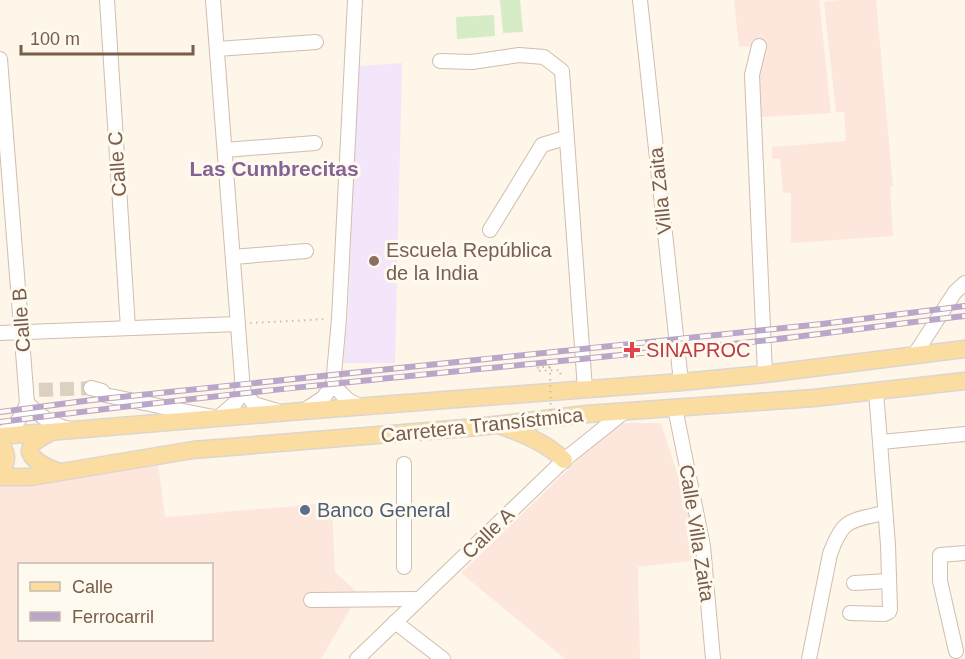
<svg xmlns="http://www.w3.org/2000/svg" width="965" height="659" font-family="Helvetica,sans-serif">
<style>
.commercial{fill:#fde7dd;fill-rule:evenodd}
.education{fill:#f3e5fa}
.green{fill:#d5ecc6}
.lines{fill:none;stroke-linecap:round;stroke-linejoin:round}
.minor-tunnel{stroke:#dcd0c2;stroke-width:14;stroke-dasharray:14 7;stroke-linecap:butt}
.minor-casing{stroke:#d0beae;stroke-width:16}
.major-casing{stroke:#dcd5d0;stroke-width:19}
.path{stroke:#d9b9a2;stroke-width:2;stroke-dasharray:1.5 4.5;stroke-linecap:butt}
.minor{stroke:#fff;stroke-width:14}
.major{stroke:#fcdda1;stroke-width:16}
.rail-casing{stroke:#b9a6c8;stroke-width:6}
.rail{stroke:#fffaf0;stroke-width:4;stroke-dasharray:11;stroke-linecap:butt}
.path-bridge{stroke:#d9b9a2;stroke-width:2;stroke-dasharray:1.5 4.5;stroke-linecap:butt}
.education-dot{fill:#8d6e63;stroke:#fffaf0;stroke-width:2}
.health-dot{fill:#e0444e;stroke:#fffaf0;stroke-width:2}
.service-dot{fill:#5c6f8a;stroke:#fffaf0;stroke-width:2}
.labels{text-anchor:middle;stroke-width:6;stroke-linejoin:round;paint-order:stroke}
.street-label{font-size:20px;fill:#795d4b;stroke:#fffaf0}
.education-label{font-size:20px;fill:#785e54;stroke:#fffaf0;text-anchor:start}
.health-label{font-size:20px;fill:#be3a42;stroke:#fffaf0;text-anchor:start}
.service-label{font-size:20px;fill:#4e5e75;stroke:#fffaf0;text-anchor:start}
.neighbourhood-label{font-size:21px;font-weight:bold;fill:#856494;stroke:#fffaf0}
</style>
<rect width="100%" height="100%" fill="#fdf6e9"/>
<!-- commercial -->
<g class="commercial">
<polygon points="734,0 819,0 831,113 760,117 758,73 766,45 739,47"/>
<polygon points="839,0 876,0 893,186 890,187 893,236 791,243 791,193 783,193 780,159 772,159 772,147 846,141 844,112 836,112 824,2"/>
<polygon points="616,423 661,423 692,520 698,560 638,567 640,659 565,659 461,573"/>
<path d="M158 463 165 517 332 503 335 572 359 594 321 659H0V474ZM20 564H212V640H20Z"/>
</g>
<!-- education -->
<polygon class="education" points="402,63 395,363 343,363 348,316 358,66"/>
<!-- green -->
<g class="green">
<polygon points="500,0 520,0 523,32 503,33"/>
<polygon points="494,15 495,36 457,39 456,17"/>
</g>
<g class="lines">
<!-- minor-tunnel -->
<polyline class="minor-tunnel" points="39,390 91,388"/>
<defs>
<g id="minor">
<polyline points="107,0 128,328"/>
<polyline points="213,0 243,391 254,404 277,411"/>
<polyline points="640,0 681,382"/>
<polyline points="759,46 752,75 765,374"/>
<polyline points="217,49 316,42"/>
<path d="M0 59 27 403C22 417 15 428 0 434"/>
<polyline points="440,61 472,62 519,55 544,57 562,71 585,389"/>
<polyline points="225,150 315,143"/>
<polyline points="490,230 542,145 565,138"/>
<polyline points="233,257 306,251"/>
<polyline points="0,333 238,324"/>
<polyline points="915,354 955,292 965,283"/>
<polyline points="333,385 348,400 361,407"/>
<polyline points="91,388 102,391 105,395 218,418 235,403 243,391"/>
<path d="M27 403C40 416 52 425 70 429"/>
<polyline points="675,408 703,546 713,659"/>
<polyline points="305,410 323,398 333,385 339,319 355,0"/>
<polyline points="881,442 965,434"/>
<polyline points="404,464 404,567"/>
<polyline points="854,583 889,581"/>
<polyline points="311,600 419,599"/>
<polyline points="850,613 884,614 889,612 890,609 888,545 876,391"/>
<polyline points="395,622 443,659"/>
<polyline points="956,651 940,581 940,555 965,553"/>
<polyline points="357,659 564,460 624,412"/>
<path d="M809 659 830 554C843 518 850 521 884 513"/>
</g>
<g id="major">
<path d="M499 425C523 434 545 442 564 460"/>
<path d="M48 434C13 450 36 463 59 472"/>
<polyline points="0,436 302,411 681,382 765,374 965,349"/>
<path d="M0 444C8 453 8 463 0 472"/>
<polyline points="0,477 31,477 193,450 478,427 587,414 814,398 965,381"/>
</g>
</defs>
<!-- minor casing -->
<use href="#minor" class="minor-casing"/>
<!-- major casing -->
<use href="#major" class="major-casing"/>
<!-- path -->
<g class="path">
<polyline points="250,323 328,319"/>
<polyline points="550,367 538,367 537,371 560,370 561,378"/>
</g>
<!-- minor -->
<use href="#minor" class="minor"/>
<!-- major -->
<use href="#major" class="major"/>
<defs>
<g id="rail">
<polyline points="0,412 92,400 822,324 965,306"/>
<path d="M0 422C240 391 482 369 723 345 804 337 884 325 965 316"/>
</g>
</defs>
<!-- rail casing -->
<use href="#rail" class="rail-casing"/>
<!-- rail -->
<use href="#rail" class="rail"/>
<!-- path-bridge -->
<polyline class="path-bridge" points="550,367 551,425"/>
</g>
<!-- markers -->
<circle class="education-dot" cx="374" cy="261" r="6"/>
<path class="health-dot" d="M629 341h6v6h6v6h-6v6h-6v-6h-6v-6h6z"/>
<circle class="service-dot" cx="305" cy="510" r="6"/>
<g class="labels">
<!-- street labels -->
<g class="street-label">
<text transform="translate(117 164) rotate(-94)" y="7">Calle C</text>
<text transform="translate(660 191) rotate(-96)" y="7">Villa Zaita</text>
<text transform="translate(21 320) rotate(-94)" y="7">Calle B</text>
<text transform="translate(482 425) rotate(-6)" y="7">Carretera Transístmica</text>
<text transform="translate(488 533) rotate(-44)" y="7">Calle A</text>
<text transform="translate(697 533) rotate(81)" y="7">Calle Villa Zaita</text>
</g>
<!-- education labels -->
<g class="education-label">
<text x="386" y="257">Escuela República<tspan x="386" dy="23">de la India</tspan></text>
</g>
<!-- health labels -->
<g class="health-label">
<text x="646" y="357">SINAPROC</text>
</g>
<!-- service labels -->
<g class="service-label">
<text x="317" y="517">Banco General</text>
</g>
<!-- neighbourhood labels -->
<g class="neighbourhood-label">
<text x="274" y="176">Las Cumbrecitas</text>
</g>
</g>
<!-- legend -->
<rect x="18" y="563" width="195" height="78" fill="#fffaf0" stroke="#c9bbae" stroke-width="1.5"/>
<rect x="30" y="582" width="30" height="9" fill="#fcdda1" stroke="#c9bbae" stroke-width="1.5"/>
<text x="72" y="593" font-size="18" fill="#795d4b">Calle</text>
<rect x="30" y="612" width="30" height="9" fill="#b9a6c8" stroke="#c9bbae" stroke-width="1.5"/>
<text x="72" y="623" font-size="18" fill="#795d4b">Ferrocarril</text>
<!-- scale -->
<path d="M21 45v9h172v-9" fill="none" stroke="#795d4b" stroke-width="3"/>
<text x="30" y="45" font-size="18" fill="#795d4b" stroke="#fffaf0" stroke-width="4.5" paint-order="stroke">100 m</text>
</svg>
